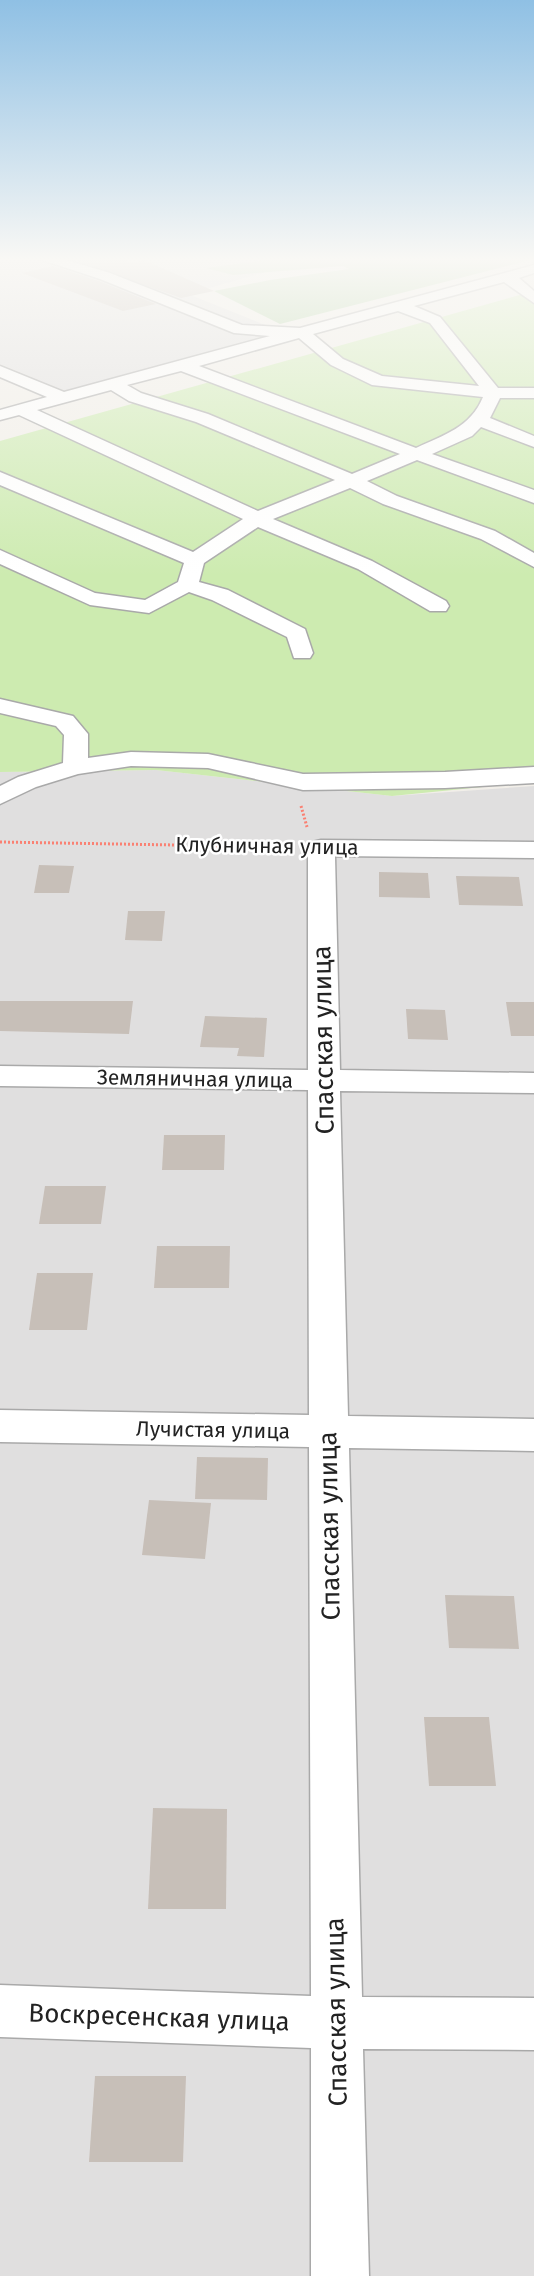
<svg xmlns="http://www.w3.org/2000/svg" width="534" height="2276" font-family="'Fira Sans',sans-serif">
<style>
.residential{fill:#e0dfdf}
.grass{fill:#cdebb0}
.forest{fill:#add19e}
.building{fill:#c7bfb8}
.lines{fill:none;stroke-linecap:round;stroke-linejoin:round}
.minor-casing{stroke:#a9a9a9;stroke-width:3}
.path{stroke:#fa8072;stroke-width:3;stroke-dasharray:2 2;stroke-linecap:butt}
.minor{fill:#fff;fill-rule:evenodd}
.labels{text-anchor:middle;stroke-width:5;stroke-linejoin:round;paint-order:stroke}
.street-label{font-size:21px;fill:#222;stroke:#fff}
.near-street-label{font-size:26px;fill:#222;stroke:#fff}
</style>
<rect width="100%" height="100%" fill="#f2efe9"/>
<!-- residential -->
<g class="residential">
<polygon points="0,257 318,257 188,294 290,335 66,391 0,364"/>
<polygon points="156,770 392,796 534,786 534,2276 0,2276 0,772"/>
</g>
<!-- grass -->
<polygon class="grass" points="534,291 534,782 392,796 156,770 0,772 0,441"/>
<!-- forest -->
<polygon class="forest" points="286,257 534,257 534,259 280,324 214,291 270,280 349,269 343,266 233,275 206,268"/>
<!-- building -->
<g class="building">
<polygon points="94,257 117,257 131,263 144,260 214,291 181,298 77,261"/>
<polygon points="53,266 99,281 156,304 123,311 22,273"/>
<polygon points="39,865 74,866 69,893 34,893"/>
<polygon points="379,872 428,873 430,898 379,897"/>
<polygon points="456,876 519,877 523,906 459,905"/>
<polygon points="128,911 165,911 162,941 125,940"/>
<polygon points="0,1001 133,1001 129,1034 0,1031"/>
<polygon points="506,1002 534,1002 534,1036 511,1036"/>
<polygon points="406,1009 445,1010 448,1040 408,1039"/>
<polygon points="205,1016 267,1018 264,1057 237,1056 239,1048 200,1047"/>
<polygon points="164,1135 225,1135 224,1170 162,1170"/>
<polygon points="45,1186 106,1186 101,1224 39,1224"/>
<polygon points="157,1246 230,1246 229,1288 154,1288"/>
<polygon points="37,1273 93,1273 87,1330 29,1330"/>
<polygon points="197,1457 268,1458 267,1500 195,1499"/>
<polygon points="149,1500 211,1503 205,1559 142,1555"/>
<polygon points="445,1595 514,1596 519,1649 449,1648"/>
<polygon points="424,1717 489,1717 496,1786 429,1786"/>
<polygon points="153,1808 227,1809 226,1909 148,1909"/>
<polygon points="95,2076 186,2076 183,2162 89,2162"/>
</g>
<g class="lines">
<defs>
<g id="minor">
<path d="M33 257H56L110 273 242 325 300 328 534 265V273L519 278 534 291V303L504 282 414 306 440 317 498 388H534V398H500L490 418 534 436V447L481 427 472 436 432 454 534 490V503L417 460 367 481 397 496 495 531 534 553V567L481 539 383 504 350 488 273 519 372 561 446 601 449 606 446 611H430L358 569 258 527 204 563 199 582 228 590 305 629 313 653 310 658H294L287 637 212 600 189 592 149 613 90 605 0 564V550L95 593 145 600 178 582 184 563 0 485V472L193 552 243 519 19 415 0 420V410L47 397 0 377V366L64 392 270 336 234 333 100 279ZM398 311 430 323 479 386 382 376 343 359 313 334ZM299 338 331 365 372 385 483 397C471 427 444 435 416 448L199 366ZM181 371 400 454 352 474 208 414 141 393 127 385ZM111 390 129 401 196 422 335 480 258 511 37 410Z"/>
<polygon points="0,699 73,716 88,734 88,758 131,752 208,754 303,774 445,772 534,767 534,783 445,788 303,790 208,768 131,766 78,774 36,787 0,804 0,786 18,777 63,763 64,735 56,726 0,713"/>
<polygon points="321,840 534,842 534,858 335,856 340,1070 534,1073 534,1093 340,1091 348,1416 534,1419 534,1451 349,1448 362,1997 534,1998 534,2050 363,2049 369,2276 311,2276 311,2048 0,2037 0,1985 311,1996 309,1447 0,1442 0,1410 309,1415 308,1090 0,1086 0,1066 308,1070 308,848 312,842"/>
</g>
</defs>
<!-- minor casing -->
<use href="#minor" class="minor-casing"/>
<!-- path -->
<g class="path">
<polyline points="301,806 307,827"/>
<polyline points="0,842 293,847"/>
</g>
<!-- minor -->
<use href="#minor" class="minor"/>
</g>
<!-- sky -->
<linearGradient id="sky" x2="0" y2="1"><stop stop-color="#8fc0e4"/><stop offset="0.45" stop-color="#f9f8f5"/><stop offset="1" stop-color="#f9f8f5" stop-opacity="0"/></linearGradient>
<rect width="534" height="576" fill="url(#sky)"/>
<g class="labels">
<!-- street labels -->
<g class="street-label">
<text transform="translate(267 846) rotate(1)" y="7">Клубничная улица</text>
<text transform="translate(195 1079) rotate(1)" y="7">Земляничная улица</text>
<text transform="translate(213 1430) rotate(1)" y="7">Лучистая улица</text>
</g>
<!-- near-street labels -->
<g class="near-street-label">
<text transform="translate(323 1040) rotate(-91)" y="9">Спасская улица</text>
<text transform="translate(329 1526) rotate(-91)" y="9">Спасская улица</text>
<text transform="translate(336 2012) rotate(-91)" y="9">Спасская улица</text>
<text transform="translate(159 2017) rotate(2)" y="9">Воскресенская улица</text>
</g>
</g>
</svg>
